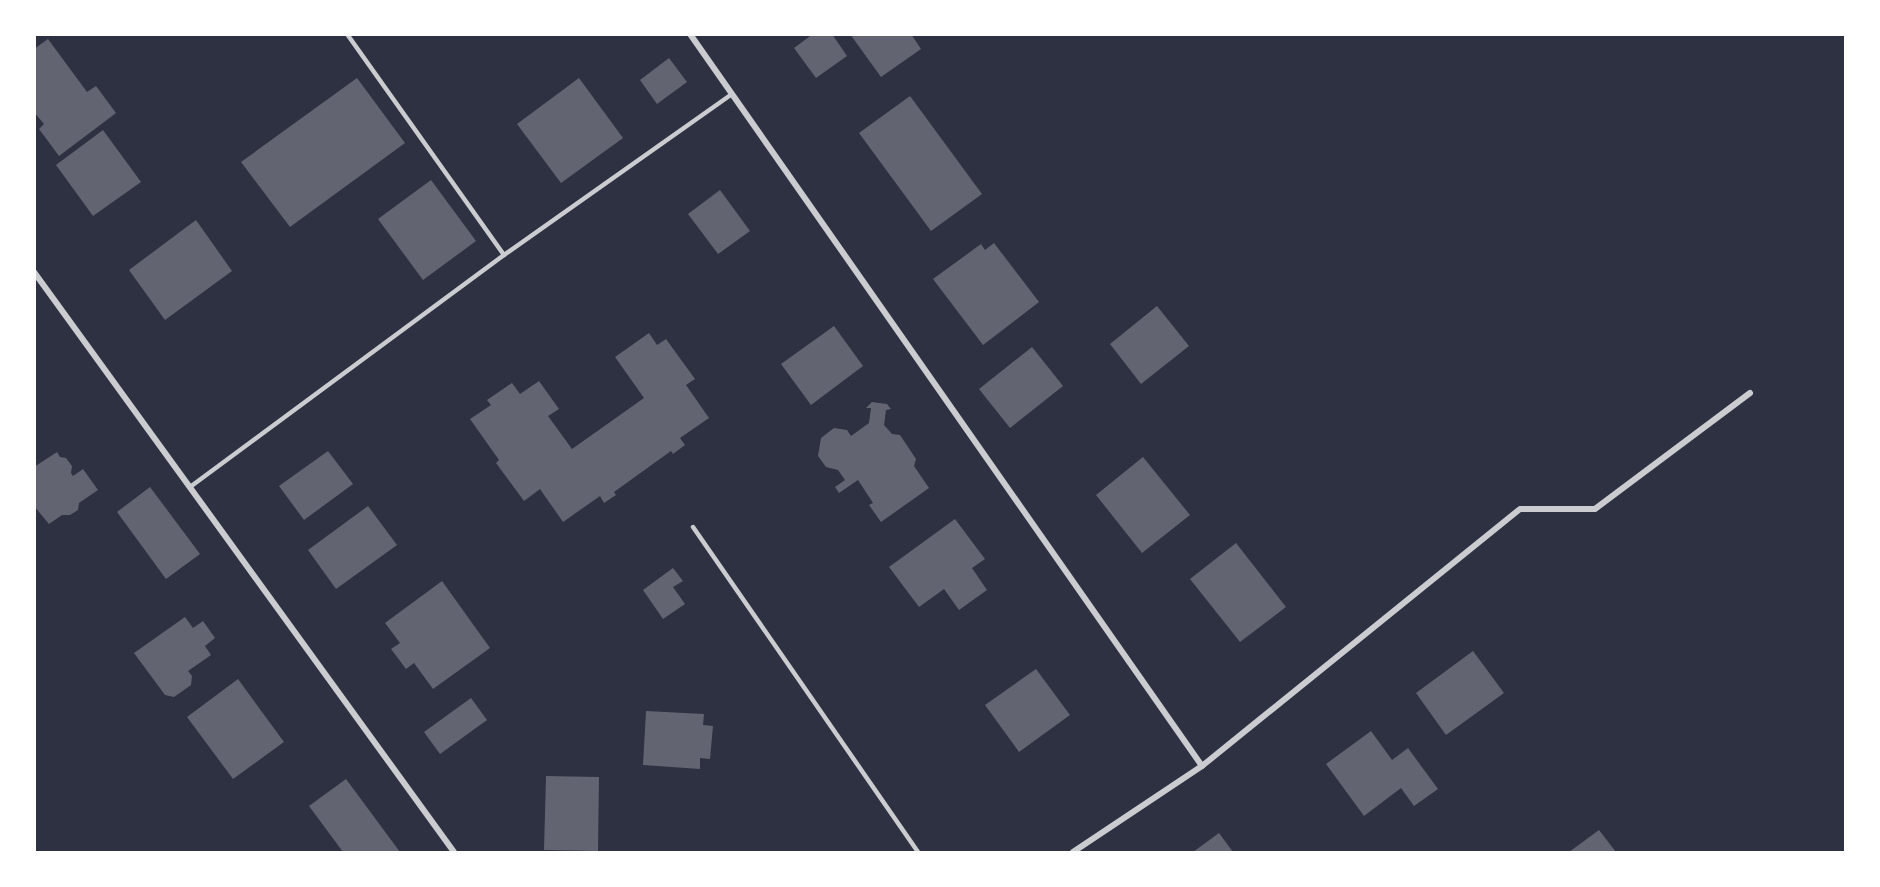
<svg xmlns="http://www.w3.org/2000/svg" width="1880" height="887" font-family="Inter,sans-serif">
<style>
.building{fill:#626471}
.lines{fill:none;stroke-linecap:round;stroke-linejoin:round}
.service{stroke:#caccd0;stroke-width:4.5}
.minor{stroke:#caccd0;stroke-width:6}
</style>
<rect width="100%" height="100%" fill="#2d3142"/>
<!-- building -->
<g class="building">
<polygon points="813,34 832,34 847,56 816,78 794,48"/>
<polygon points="850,34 911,34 921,49 881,77"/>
<polygon points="48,39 87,92 96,86 116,113 59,156 39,129 44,124 34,112 34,49"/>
<polygon points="669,58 687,82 657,104 640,80"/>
<polygon points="357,78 405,143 290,227 241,162"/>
<polygon points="579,78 623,138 561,183 517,124"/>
<polygon points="910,96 982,194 931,231 859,133"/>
<polygon points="103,130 141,182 93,216 56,165"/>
<polygon points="431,180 476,241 423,280 378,219"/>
<polygon points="720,190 750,231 718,254 688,214"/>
<polygon points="196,220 232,271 165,320 129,270"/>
<polygon points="994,243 1039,302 983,345 933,279 981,244 985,250"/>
<polygon points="1157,306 1189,346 1141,384 1110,344"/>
<polygon points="834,326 863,366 811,405 781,364"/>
<polygon points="649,333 657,345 666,339 695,379 686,385 709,418 680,438 685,445 673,454 671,451 614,492 616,495 604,503 600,496 563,522 540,489 524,501 496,463 499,460 470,419 491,405 487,400 512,383 520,394 539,381 559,409 548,416 572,449 644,398 615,357"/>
<polygon points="1032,347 1063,386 1010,428 979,389"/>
<polygon points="872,402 887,404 891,409 886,410 884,425 892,434 900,435 916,459 914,466 929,488 881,522 869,505 873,503 858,480 839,493 835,487 845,480 838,470 826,467 818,456 821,438 834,428 847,430 851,436 869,423 871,408 866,408"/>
<polygon points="328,451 353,484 304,520 279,486"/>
<polygon points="57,452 60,457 66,458 72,466 71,473 73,476 83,469 98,490 79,503 78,510 70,515 62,515 49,524 34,506 34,467"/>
<polygon points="1143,457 1190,515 1142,553 1096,495"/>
<polygon points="150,487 200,554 166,579 117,512"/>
<polygon points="368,506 397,545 336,589 308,550"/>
<polygon points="955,519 985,559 972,568 987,590 959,610 944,589 919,607 889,567"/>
<polygon points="1236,543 1286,607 1240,642 1190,579"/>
<polygon points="673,568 683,581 673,587 685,604 663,619 643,590"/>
<polygon points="442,581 490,648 433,689 414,663 406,669 391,649 400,643 385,623"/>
<polygon points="185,617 193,628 203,621 215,638 205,646 211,655 188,671 192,676 191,685 174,697 165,695 134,653"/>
<polygon points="1473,651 1504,693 1446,735 1416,693"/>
<polygon points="1036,669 1070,715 1019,752 985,705"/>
<polygon points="238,679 284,742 233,779 187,717"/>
<polygon points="471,698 487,720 440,754 424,732"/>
<polygon points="646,711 704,714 703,725 713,726 710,759 700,758 700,769 643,765"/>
<polygon points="1371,731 1392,760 1408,748 1438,789 1414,806 1401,788 1364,816 1326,764"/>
<polygon points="546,776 599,777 598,851 544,850"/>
<polygon points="346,779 400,852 343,852 309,806"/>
<polygon points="1599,830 1616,852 1569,852"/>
<polygon points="1219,833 1233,852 1193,852"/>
</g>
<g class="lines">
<!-- service -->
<g class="service">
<polyline points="347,34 504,255"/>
<polyline points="190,487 504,255 732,94"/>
<polyline points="693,527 918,852"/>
</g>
<!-- minor -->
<g class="minor">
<polyline points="690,34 1202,766"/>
<polyline points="34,272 454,852"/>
<polyline points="1073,852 1202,766 1520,509 1595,509 1750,393"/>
</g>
</g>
<!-- border -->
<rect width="1880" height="887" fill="none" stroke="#ffffff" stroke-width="72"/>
</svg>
